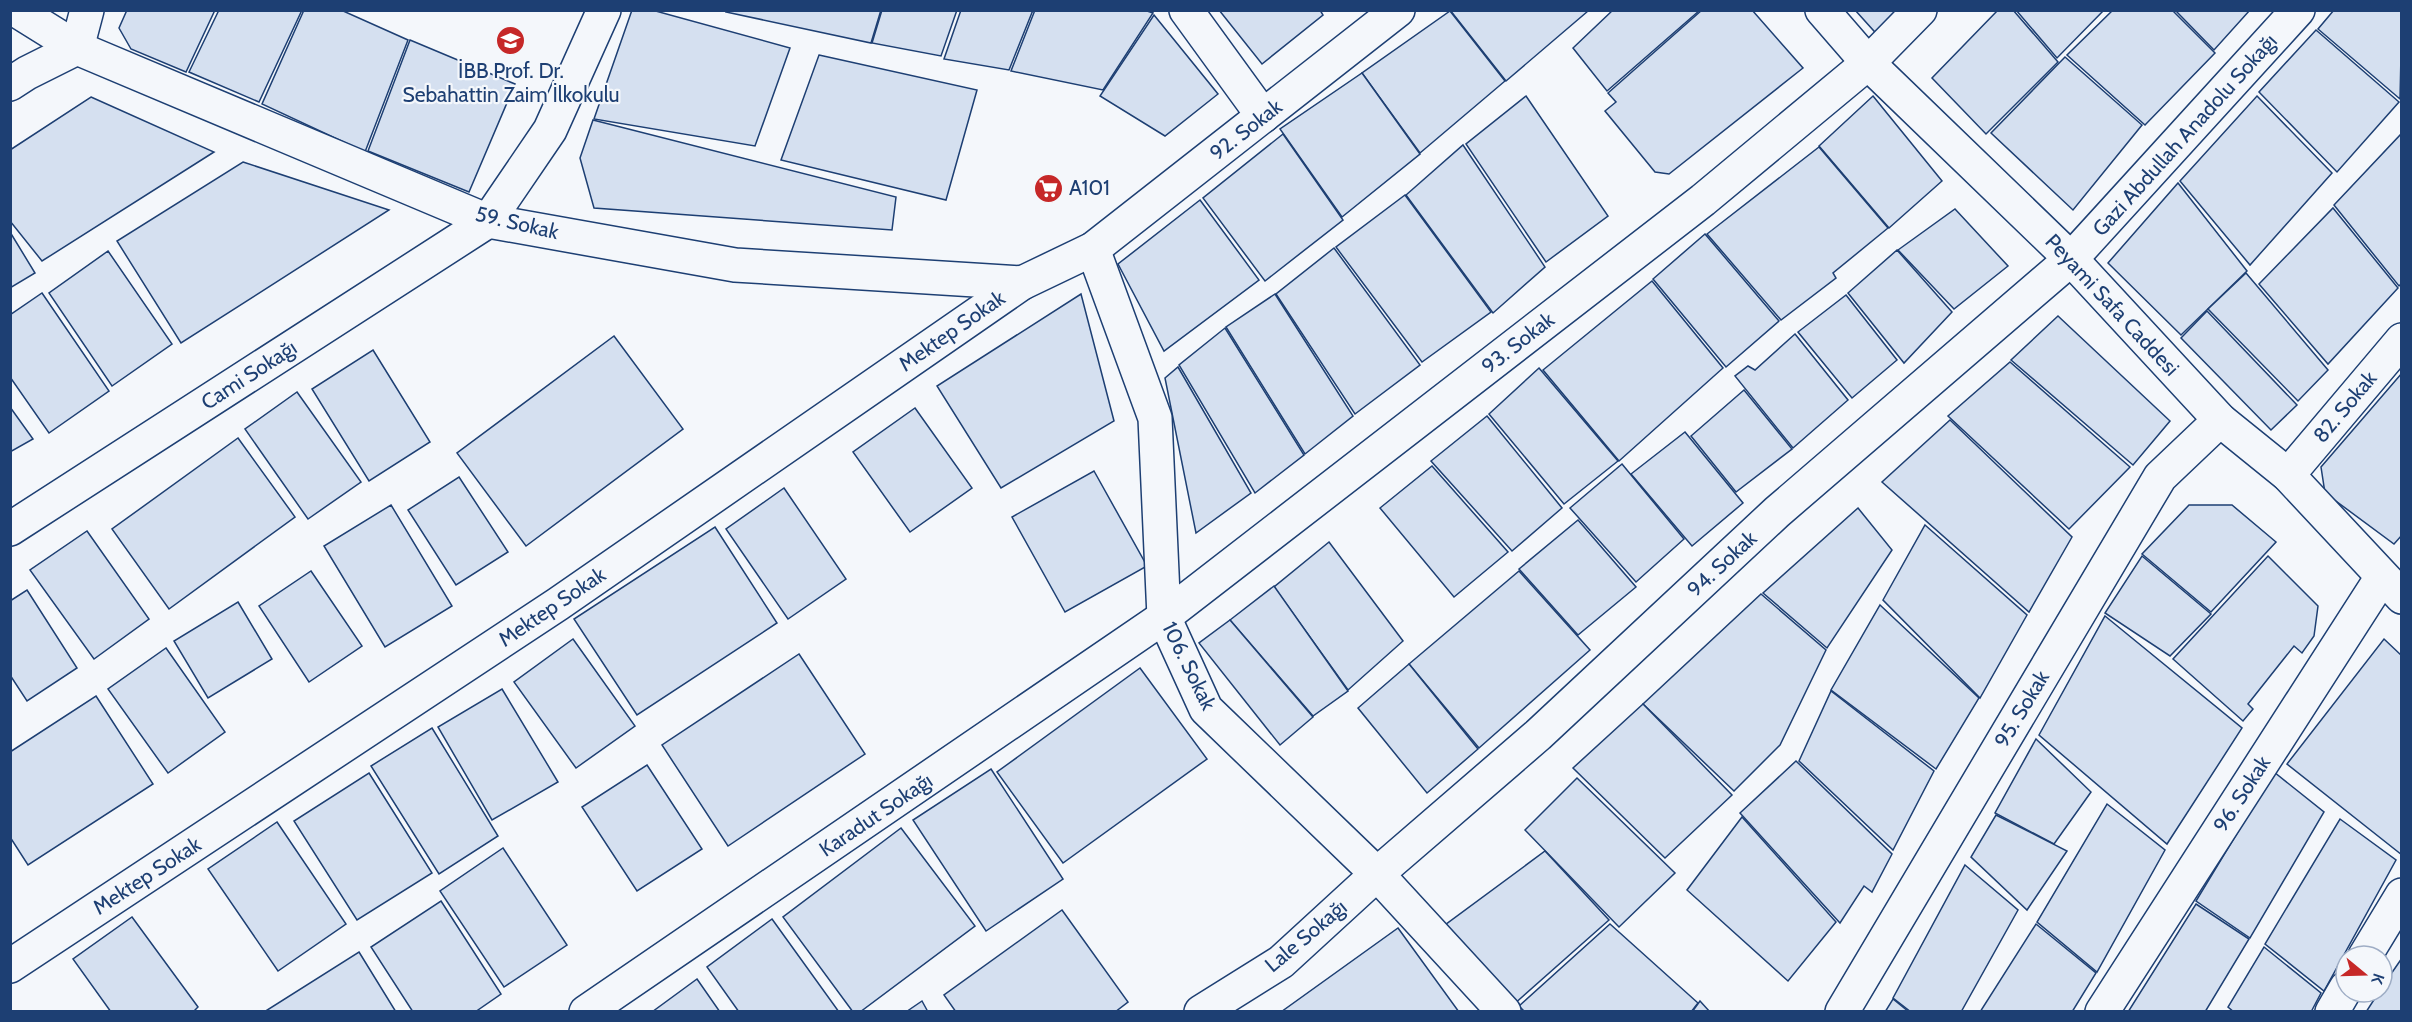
<svg xmlns="http://www.w3.org/2000/svg" width="2412" height="1022" font-family="Cabin,sans-serif">
<style>
.building{fill:#d5e0f0;stroke:#1d3f73;stroke-width:1.5}
.lines{fill:none;stroke-linecap:round;stroke-linejoin:round}
.minor-casing{stroke:#1d3f73;stroke-width:36}
.tertiary-casing{stroke:#1d3f73;stroke-width:36}
.minor{stroke:#f4f7fb;stroke-width:33}
.tertiary{stroke:#f4f7fb;stroke-width:33}
.labels{text-anchor:middle;stroke-width:4.5;stroke-linejoin:round;paint-order:stroke}
.poi-label{font-size:21px;fill:#1d3f73;stroke:#f4f7fb}
.street-label{font-size:21px;fill:#1d3f73;stroke:#f4f7fb}
</style>
<rect width="100%" height="100%" fill="#f4f7fb"/>
<!-- building -->
<g class="building">
<polygon points="127,10 215,10 186,72 131,49 119,28"/>
<polygon points="219,10 302,10 259,102 189,72"/>
<polygon points="304,10 341,10 408,40 365,152 262,104"/>
<polygon points="632,10 652,10 790,48 755,146 594,119"/>
<polygon points="727,10 881,10 871,43 726,12"/>
<polygon points="882,10 957,10 941,56 872,43"/>
<polygon points="961,10 1033,10 1009,70 944,59"/>
<polygon points="1035,10 1144,10 1153,13 1103,90 1011,71"/>
<polygon points="1219,10 1320,10 1323,15 1262,64"/>
<polygon points="1450,10 1587,10 1588,11 1506,81"/>
<polygon points="1613,10 1700,10 1607,91 1573,48"/>
<polygon points="1702,10 1752,10 1803,68 1669,174 1655,172 1605,111 1616,102 1608,93"/>
<polygon points="1855,10 1910,10 1883,41"/>
<polygon points="1998,10 2013,10 2058,62 1986,134 1932,78"/>
<polygon points="2016,10 2104,10 2057,58"/>
<polygon points="2113,10 2172,10 2215,53 2145,125 2067,55"/>
<polygon points="2175,10 2250,10 2214,50"/>
<polygon points="2334,10 2402,10 2400,99 2318,29"/>
<polygon points="1450,11 1505,81 1420,153 1362,73"/>
<polygon points="1154,15 1218,94 1165,136 1100,96"/>
<polygon points="2316,30 2399,102 2337,172 2259,92"/>
<polygon points="410,40 515,84 469,192 368,151"/>
<polygon points="819,55 977,90 946,200 781,160"/>
<polygon points="2065,57 2142,125 2073,210 1991,133"/>
<polygon points="1362,73 1420,154 1342,217 1280,129"/>
<polygon points="1526,96 1608,216 1546,262 1466,144"/>
<polygon points="1873,96 1942,181 1889,228 1819,146"/>
<polygon points="2257,96 2332,173 2250,265 2180,181"/>
<polygon points="91,97 214,152 42,261 10,221 10,150"/>
<polygon points="593,120 896,197 892,230 594,208 580,158"/>
<polygon points="2402,133 2402,283 2399,286 2334,205"/>
<polygon points="1283,134 1343,220 1265,281 1203,198"/>
<polygon points="1463,145 1545,267 1493,313 1406,195"/>
<polygon points="1819,147 1888,228 1833,273 1836,278 1781,320 1707,234"/>
<polygon points="243,162 389,210 181,343 117,241"/>
<polygon points="2178,183 2247,271 2181,335 2108,263"/>
<polygon points="1405,195 1491,312 1422,362 1336,247"/>
<polygon points="1200,200 1259,280 1164,351 1118,264"/>
<polygon points="2333,208 2398,288 2328,364 2259,284"/>
<polygon points="1955,209 2008,266 1954,309 1898,250"/>
<polygon points="10,232 35,273 10,288"/>
<polygon points="1705,234 1779,321 1726,367 1653,279"/>
<polygon points="1334,248 1420,365 1355,414 1276,294"/>
<polygon points="1897,250 1952,312 1904,363 1848,293"/>
<polygon points="108,251 172,344 112,386 49,293"/>
<polygon points="2246,273 2328,370 2298,401 2208,309"/>
<polygon points="1652,281 1723,368 1619,461 1543,370"/>
<polygon points="42,293 109,391 49,433 10,377 10,315"/>
<polygon points="1081,294 1114,421 1001,488 937,386"/>
<polygon points="1275,294 1353,416 1305,454 1226,327"/>
<polygon points="1846,295 1897,360 1852,398 1798,332"/>
<polygon points="2207,311 2297,405 2271,430 2181,338"/>
<polygon points="2058,316 2170,421 2133,465 2011,360"/>
<polygon points="1225,328 1304,455 1255,493 1179,365"/>
<polygon points="1795,334 1848,400 1793,448 1735,376 1748,366 1755,370"/>
<polygon points="614,336 683,429 526,546 457,453"/>
<polygon points="373,350 430,442 369,481 312,389"/>
<polygon points="2010,362 2130,467 2069,529 1948,416"/>
<polygon points="1178,367 1251,493 1196,533 1165,378"/>
<polygon points="1539,368 1618,461 1564,504 1489,414"/>
<polygon points="2402,373 2402,535 2394,544 2325,493 2321,467"/>
<polygon points="1744,390 1792,449 1736,492 1691,436"/>
<polygon points="297,392 361,482 308,519 245,429"/>
<polygon points="10,407 33,439 10,452"/>
<polygon points="915,408 972,488 910,532 853,452"/>
<polygon points="1487,416 1562,508 1512,551 1431,461"/>
<polygon points="1950,420 2072,537 2029,612 1882,482"/>
<polygon points="1685,432 1743,503 1692,546 1631,474"/>
<polygon points="238,438 295,517 169,609 112,529"/>
<polygon points="1622,464 1684,539 1636,582 1570,508"/>
<polygon points="1432,466 1508,552 1454,597 1380,508"/>
<polygon points="1094,471 1147,566 1065,612 1012,517"/>
<polygon points="459,477 508,552 456,585 408,510"/>
<polygon points="784,488 846,579 788,619 726,529"/>
<polygon points="391,505 452,606 385,647 324,546"/>
<polygon points="2189,505 2232,505 2276,542 2211,612 2142,554"/>
<polygon points="1858,508 1892,550 1827,648 1763,593"/>
<polygon points="1578,520 1636,587 1578,635 1519,569"/>
<polygon points="1925,525 2027,615 1980,698 1883,600"/>
<polygon points="715,527 777,623 637,715 574,619"/>
<polygon points="87,531 149,619 94,659 30,570"/>
<polygon points="1329,542 1403,641 1348,690 1274,587"/>
<polygon points="2142,556 2211,614 2170,656 2105,613"/>
<polygon points="2268,556 2318,606 2314,636 2302,653 2294,646 2248,704 2253,709 2243,721 2173,659"/>
<polygon points="311,571 362,646 309,682 259,606"/>
<polygon points="1519,571 1590,650 1479,748 1409,664"/>
<polygon points="1274,586 1348,691 1313,716 1230,620"/>
<polygon points="27,590 77,668 27,701 10,675 10,601"/>
<polygon points="1761,594 1826,650 1780,745 1734,791 1643,704"/>
<polygon points="238,602 272,659 208,698 174,641"/>
<polygon points="1880,605 1979,698 1936,769 1831,690"/>
<polygon points="2105,616 2242,728 2167,844 2039,735"/>
<polygon points="1230,620 1313,717 1280,745 1199,643"/>
<polygon points="573,639 635,726 576,768 514,682"/>
<polygon points="2384,639 2402,656 2402,855 2287,764"/>
<polygon points="166,648 225,732 168,773 108,689"/>
<polygon points="799,654 865,754 728,846 662,745"/>
<polygon points="1409,664 1478,749 1427,793 1358,708"/>
<polygon points="1140,668 1207,759 1063,863 997,772"/>
<polygon points="502,689 558,782 492,820 438,727"/>
<polygon points="1831,691 1934,771 1893,850 1799,761"/>
<polygon points="96,696 153,784 28,865 10,837 10,752"/>
<polygon points="1643,704 1732,795 1665,858 1573,768"/>
<polygon points="432,728 498,836 439,874 371,766"/>
<polygon points="2036,739 2091,792 2054,844 1995,813"/>
<polygon points="1796,761 1892,854 1872,892 1864,886 1840,923 1740,813"/>
<polygon points="647,765 702,849 637,891 582,807"/>
<polygon points="991,769 1063,879 986,931 913,820"/>
<polygon points="2274,772 2324,812 2250,938 2196,901"/>
<polygon points="369,773 432,873 357,920 294,821"/>
<polygon points="1577,778 1675,873 1619,927 1525,830"/>
<polygon points="2107,804 2165,850 2097,972 2037,922"/>
<polygon points="1996,815 2067,851 2027,910 1971,857"/>
<polygon points="1742,817 1836,922 1788,981 1687,890"/>
<polygon points="2340,819 2396,860 2324,991 2265,944"/>
<polygon points="277,822 346,924 278,971 208,869"/>
<polygon points="901,828 975,926 860,1012 853,1012 783,917"/>
<polygon points="503,848 567,945 504,987 440,891"/>
<polygon points="1545,851 1609,920 1512,1006 1445,925"/>
<polygon points="1965,865 2018,910 1961,1012 1911,1012 1893,998"/>
<polygon points="441,901 501,994 475,1012 413,1012 371,947"/>
<polygon points="2196,904 2249,939 2205,1012 2128,1012"/>
<polygon points="1062,910 1128,1002 1115,1012 956,1012 944,995"/>
<polygon points="132,917 198,1007 193,1012 111,1012 73,959"/>
<polygon points="772,919 839,1012 739,1012 707,967"/>
<polygon points="1610,924 1698,1003 1691,1012 1525,1012 1519,1006"/>
<polygon points="2036,924 2096,973 2072,1012 1980,1012"/>
<polygon points="1398,928 1459,1012 1281,1012"/>
<polygon points="2264,947 2321,993 2311,1012 2234,1012 2228,1007"/>
<polygon points="359,952 396,1012 264,1012"/>
<polygon points="2402,958 2402,1012 2366,1012 2379,992 2382,992 2382,987"/>
<polygon points="697,979 720,1012 652,1012"/>
<polygon points="1893,999 1909,1012 1885,1012"/>
<polygon points="922,1001 928,1012 906,1012"/>
<polygon points="1700,1001 1710,1012 1692,1012"/>
</g>
<g class="lines">
<defs>
<g id="minor">
<polyline points="1186,10 1263,116"/>
<polyline points="1822,10 1868,63 2071,259 2220,420 2288,475 2402,597"/>
<polyline points="1093,249 1155,418 1164,617 1206,709 1377,874 1504,1012"/>
<polyline points="2288,475 2402,340"/>
<polyline points="10,529 488,221 550,130 604,10"/>
<polyline points="2365,956 2402,895"/>
<polyline points="10,966 558,604 1022,283 1093,249 1398,10"/>
<polyline points="586,1012 1164,617 1703,200 1868,63 1920,10"/>
<polyline points="1201,1012 1281,962 1377,874 1538,735 1777,512 2071,259 2298,10"/>
<polyline points="1842,1012 2160,477 2220,420"/>
<polyline points="2102,1012 2382,577"/>
<polyline points="2332,1012 2346,988"/>
</g>
<g id="tertiary">
<polyline points="16,10 77,48 488,221 735,265 1022,283"/>
<polyline points="77,48 87,10"/>
<polyline points="10,84 27,73 77,48"/>
</g>
</defs>
<!-- minor casing -->
<use href="#minor" class="minor-casing"/>
<!-- tertiary casing -->
<use href="#tertiary" class="tertiary-casing"/>
<!-- minor -->
<use href="#minor" class="minor"/>
<!-- tertiary -->
<use href="#tertiary" class="tertiary"/>
</g>
<!-- icons -->
<defs>
<symbol id="school-disc" viewBox="-11 -11 22 22"><circle r="9.5" fill="#c62828" stroke="#f4f7fb"/><path d="M0-5L7-2L0 1L-7-2ZM-4 1L0 2.5L4 1V4Q0 6-4 4Z" fill="#fff"/></symbol>
<symbol id="supermarket-disc" viewBox="-11 -11 22 22"><circle r="9.5" fill="#c62828" stroke="#f4f7fb"/><path d="M-6-5.5h2.5l.6 2H6L4.5 2H-2.5L-4.4-4H-6ZM-1.5 3.2a1.3 1.3 0 1 0 .1 0ZM3 3.2a1.3 1.3 0 1 0 .1 0Z" fill="#fff"/></symbol>
</defs>
<g fill-rule="evenodd">
<use href="#school-disc" x="494" y="24" width="33" height="33"/>
<use href="#supermarket-disc" x="1032" y="172" width="33" height="33"/>
</g>
<g class="labels">
<!-- poi labels -->
<g class="poi-label">
<text x="511" y="78">İBB Prof. Dr.<tspan x="511" dy="24">Sebahattin Zaim İlkokulu</tspan></text>
<text x="1069" y="195" text-anchor="start">A101</text>
</g>
<!-- street labels -->
<g class="street-label">
<text transform="translate(1246 130) rotate(-38)" y="7">92. Sokak</text>
<text transform="translate(2185 135) rotate(-48)" y="7">Gazi Abdullah Anadolu Sokağı</text>
<text transform="translate(517 223) rotate(13)" y="7">59. Sokak</text>
<text transform="translate(2112 305) rotate(47)" y="7">Peyami Safa Caddesi</text>
<text transform="translate(952 331) rotate(-35)" y="7">Mektep Sokak</text>
<text transform="translate(1518 343) rotate(-38)" y="7">93. Sokak</text>
<text transform="translate(249 375) rotate(-33)" y="7">Cami Sokağı</text>
<text transform="translate(2345 407) rotate(-50)" y="7">82. Sokak</text>
<text transform="translate(1722 564) rotate(-43)" y="7">94. Sokak</text>
<text transform="translate(552 607) rotate(-34)" y="7">Mektep Sokak</text>
<text transform="translate(1189 666) rotate(64)" y="7">106. Sokak</text>
<text transform="translate(2022 709) rotate(-59)" y="7">95. Sokak</text>
<text transform="translate(2242 794) rotate(-57)" y="7">96. Sokak</text>
<text transform="translate(876 815) rotate(-34)" y="7">Karadut Sokağı</text>
<text transform="translate(147 876) rotate(-33)" y="7">Mektep Sokak</text>
<text transform="translate(1306 936) rotate(-40)" y="7">Lale Sokağı</text>
</g>
</g>
<!-- border -->
<rect width="2412" height="1022" fill="none" stroke="#1d3f73" stroke-width="24"/>
<!-- north arrow -->
<g transform="translate(2364 974) rotate(109)"><circle r="28" fill="#f4f7fb" stroke="#9eadc5" stroke-width="1.5"/>
<path d="M0-4.5L10 22L0 15L-10 22Z" fill="#c62828"/>
<text y="-9" font-size="16" font-weight="bold" text-anchor="middle" fill="#1d3f73">K</text>
</g>
</svg>
